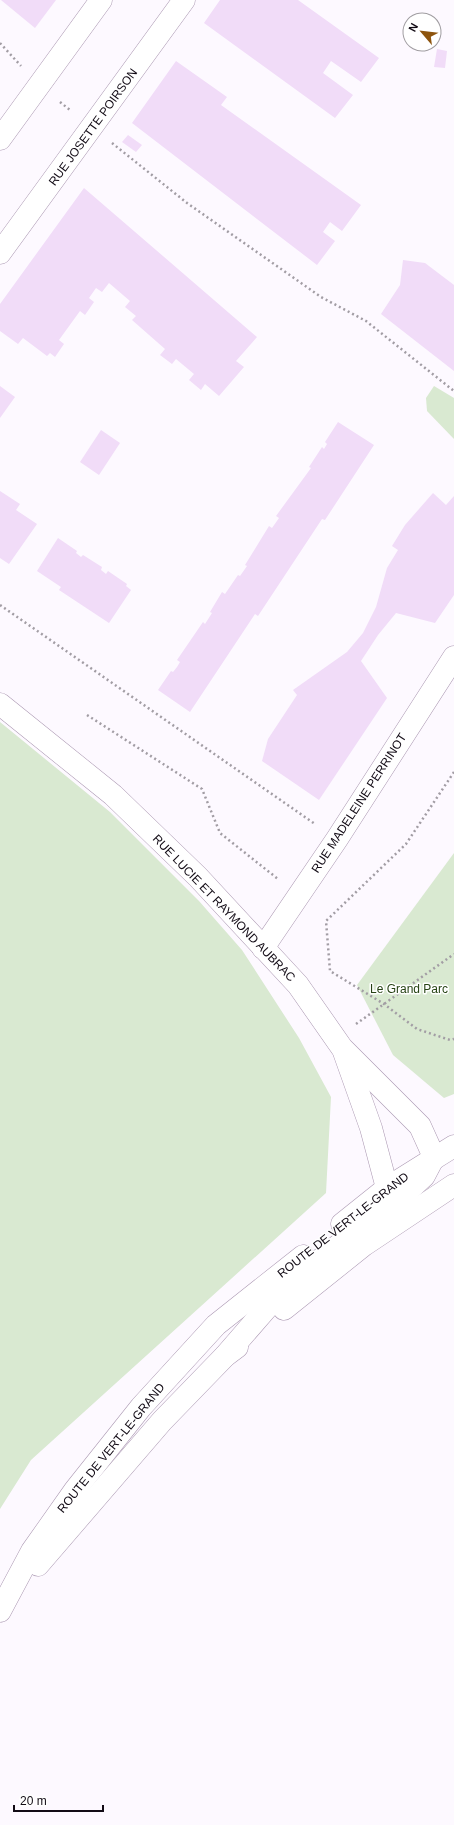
<svg xmlns="http://www.w3.org/2000/svg" width="454" height="1825" font-family="Helvetica,sans-serif">
<style>
.green{fill:#d9e9d1}
.building{fill:#f1dcf8}
.lines{fill:none;stroke-linecap:round;stroke-linejoin:round}
.street-casing{stroke:#ab98b2;stroke-width:23}
.secondary-casing{stroke:#ab98b2;stroke-width:23}
.path{stroke:#a29da4;stroke-width:2.5;stroke-dasharray:2 3;stroke-linecap:butt}
.street{stroke:#fff;stroke-width:22}
.secondary{stroke:#fff;stroke-width:22}
.labels{text-anchor:middle;stroke-width:3;stroke-linejoin:round;paint-order:stroke}
.street-label{font-size:12px;fill:#120b15;stroke:#fff}
.park-label{font-size:12px;fill:#264314;stroke:#fff}
</style>
<rect width="100%" height="100%" fill="#fdf9ff"/>
<!-- green -->
<g class="green">
<polygon points="434,386 454,398 454,439 427,411 426,398"/>
<polygon points="0,722 110,812 199,901 242,950 299,1038 331,1097 326,1193 31,1460 0,1509"/>
<polygon points="454,853 454,1094 444,1098 393,1055 357,985"/>
</g>
<!-- building -->
<g class="building">
<polygon points="1,0 56,0 35,28"/>
<polygon points="220,0 298,0 379,58 361,82 331,61 323,73 353,95 335,118 204,23"/>
<polygon points="437,49 447,51 445,68 434,67"/>
<polygon points="176,61 227,97 221,105 361,205 342,231 330,222 323,232 335,241 317,265 132,123"/>
<polygon points="128,135 142,145 136,152 122,142"/>
<polygon points="84,188 257,337 236,361 244,367 219,396 205,384 201,390 189,380 194,374 176,359 172,364 160,355 165,349 132,320 136,316 125,307 130,301 109,283 102,292 96,288 89,298 94,302 85,315 80,311 59,340 64,344 55,357 50,353 47,356 23,338 18,344 0,331 0,304"/>
<polygon points="403,260 425,263 454,285 454,371 381,314 400,285"/>
<polygon points="0,386 15,397 0,418"/>
<polygon points="338,422 374,445 325,520 322,519 258,616 255,614 190,712 158,690 171,671 173,672 177,667 180,662 177,660 203,622 205,624 212,613 210,612 222,592 225,594 238,575 240,576 247,566 245,565 269,526 272,528 279,518 276,516 311,468 309,467 322,447 324,449 327,444 325,442"/>
<polygon points="101,430 120,443 99,475 80,462"/>
<polygon points="0,491 20,504 16,510 37,524 9,564 0,558"/>
<polygon points="433,493 446,505 454,496 454,595 435,623 396,613 378,635 361,661 387,698 319,800 262,761 268,739 297,695 293,690 347,652 363,633 376,607 387,568 398,550 392,546 405,525"/>
<polygon points="58,538 77,551 76,553 81,557 83,555 102,567 101,570 106,574 108,571 127,584 126,586 131,590 109,623 59,590 61,587 37,571"/>
</g>
<g class="lines">
<defs>
<polyline id="street" points="263,948 337,839 454,657"/>
<g id="secondary">
<polyline points="0,139 101,0"/>
<polyline points="0,253 184,0"/>
<polyline points="0,704 113,795 198,877 298,985 342,1048 420,1126 434,1157 424,1176 396,1202 350,1236 300,1276 271,1303 225,1356"/>
<polyline points="344,1052 371,1128 387,1188 394,1199"/>
<polyline points="342,1224 387,1188 454,1146"/>
<polyline points="284,1309 364,1245 454,1185"/>
<polyline points="38,1565 162,1421 225,1356 237,1347"/>
<polyline points="0,1611 32,1551 75,1490 141,1407 216,1325 303,1256"/>
</g>
</defs>
<!-- street casing -->
<use href="#street" class="street-casing"/>
<!-- secondary casing -->
<use href="#secondary" class="secondary-casing"/>
<!-- path -->
<g class="path">
<polyline points="0,43 21,66"/>
<polyline points="60,102 70,110"/>
<polyline points="112,143 187,203 321,297 366,321 454,391"/>
<polyline points="0,605 315,824"/>
<polyline points="87,715 202,789 220,833 278,879"/>
<polyline points="454,772 406,844 326,921 330,971 384,1004 417,1029 450,1040 454,1039"/>
<polyline points="356,1024 454,954"/>
</g>
<!-- street -->
<use href="#street" class="street"/>
<!-- secondary -->
<use href="#secondary" class="secondary"/>
</g>
<g class="labels">
<!-- street labels -->
<g class="street-label">
<text transform="translate(93 127) rotate(-54)" y="4">RUE JOSETTE POIRSON</text>
<text transform="translate(359 803) rotate(-57)" y="4">RUE MADELEINE PERRINOT</text>
<text transform="translate(224 908) rotate(46)" y="4">RUE LUCIE ET RAYMOND AUBRAC</text>
<text transform="translate(343 1225) rotate(-38)" y="4">ROUTE DE VERT-LE-GRAND</text>
<text transform="translate(111 1448) rotate(-51)" y="4">ROUTE DE VERT-LE-GRAND</text>
</g>
<!-- park labels -->
<g class="park-label">
<text x="409" y="993">Le Grand Parc</text>
</g>
</g>
<!-- north arrow -->
<g transform="translate(422 32) rotate(298)"><circle r="19" fill="#ffffff" stroke="#a09da1"/>
<path d="M0-3L7 15L0 10L-7 15Z" fill="#8d540d"/>
<text y="-6" font-size="11" font-weight="bold" text-anchor="middle" fill="#120b15">N</text>
</g>
<!-- scale -->
<path d="M14 1805v6h89v-6" fill="none" stroke="#120b15" stroke-width="2"/>
<text x="20" y="1805" font-size="12" fill="#120b15" stroke="#ffffff" stroke-width="3" paint-order="stroke">20 m</text>
</svg>
